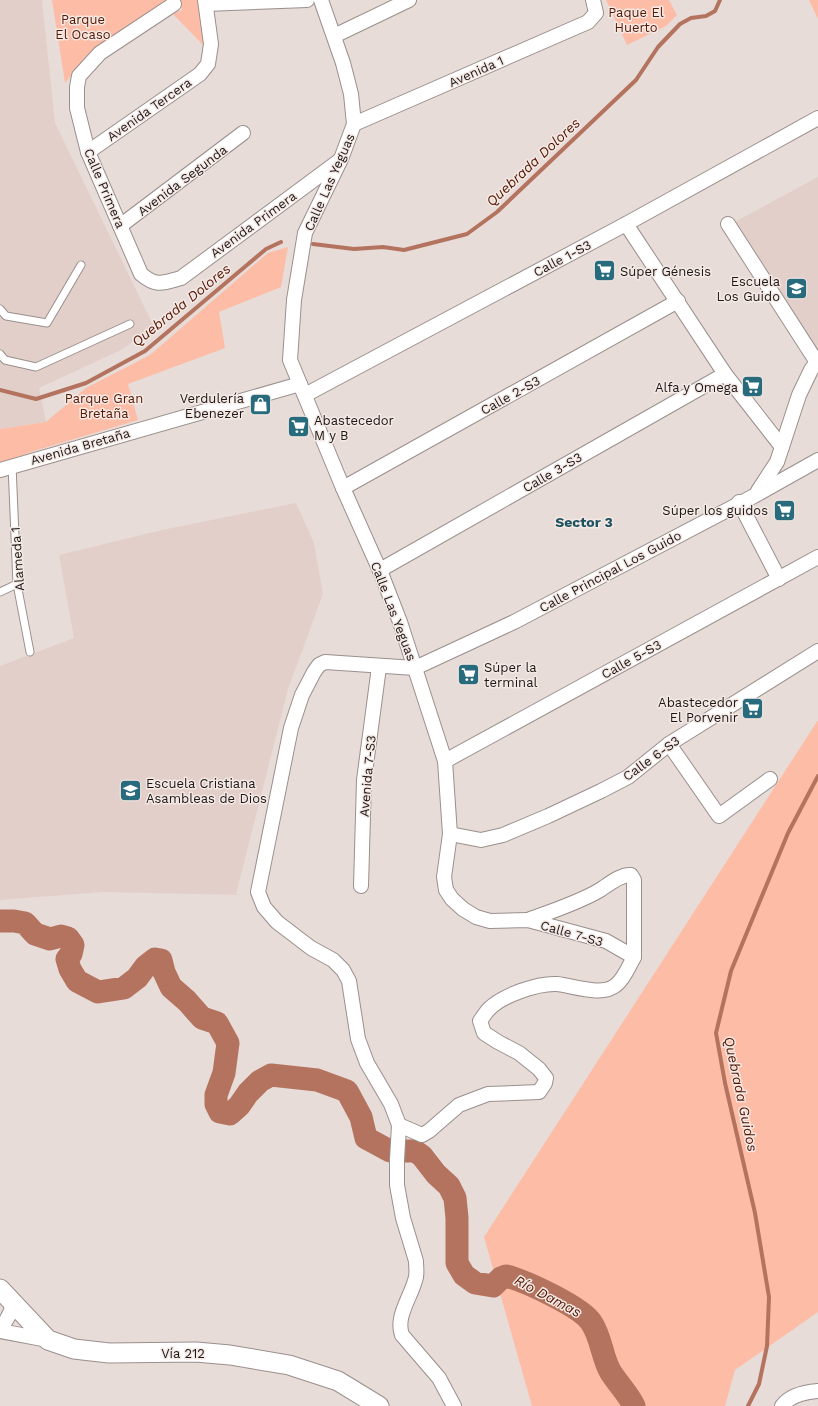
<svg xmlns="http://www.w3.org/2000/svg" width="818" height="1406" font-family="'Work Sans',sans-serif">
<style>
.built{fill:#e3cfc9}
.green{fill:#fdbca6}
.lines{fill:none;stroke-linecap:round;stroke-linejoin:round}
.stream{stroke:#b4735e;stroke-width:4}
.river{stroke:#b4735e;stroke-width:23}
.lane-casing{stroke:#9a8f8c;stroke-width:9}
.street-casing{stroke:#9a8f8c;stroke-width:16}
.secondary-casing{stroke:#9a8f8c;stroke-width:21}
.lane{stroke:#fff;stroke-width:7}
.street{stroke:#fff;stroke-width:14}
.secondary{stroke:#fff;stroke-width:19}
.labels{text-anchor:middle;stroke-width:3;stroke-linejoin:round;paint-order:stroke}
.park-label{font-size:13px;fill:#561903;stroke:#f5e9e5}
.street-label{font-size:13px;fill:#1c1817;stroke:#f5e9e5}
.poi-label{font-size:13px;fill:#1c1817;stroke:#f5e9e5;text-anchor:end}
.water-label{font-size:14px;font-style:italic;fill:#521601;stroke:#f5e9e5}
.neighbourhood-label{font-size:14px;font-weight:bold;fill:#1d5261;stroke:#f5e9e5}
</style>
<rect width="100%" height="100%" fill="#e7dcd8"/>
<!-- built -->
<g class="built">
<polygon points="0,0 42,0 55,123 154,327 121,350 39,388 46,422 0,429"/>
<polygon points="818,177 818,352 733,223"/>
<polygon points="296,503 314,543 323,594 288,689 236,894 245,895 102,892 0,900 0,666 74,638 59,555 162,530"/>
</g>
<!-- green -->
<g class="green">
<polygon points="52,0 175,0 86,56 65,83"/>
<polygon points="178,0 200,0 203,45 173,14 182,10"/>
<polygon points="606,0 669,0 677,15 666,26 627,45"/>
<polygon points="809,0 818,0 818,19"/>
<polygon points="288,247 281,287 219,312 225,348 128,384 138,420 34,451 0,463 0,429 46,422 86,388 150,355 268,253"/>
<polygon points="818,720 818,1312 735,1370 725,1406 532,1406 484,1237"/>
</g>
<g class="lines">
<!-- stream -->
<g class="stream">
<polyline points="313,244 354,249 383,247 404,250 467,234 497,212 636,80 658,47 680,24 691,18 706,16 715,11 720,0"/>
<polyline points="0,390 36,399 86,383 145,351 266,249 281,242"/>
<polyline points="748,1406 759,1384 767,1346 769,1297 755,1213 725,1083 716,1033 731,971 788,833 818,776"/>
</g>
<!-- river -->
<path class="river" d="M0 921H14L25 923 35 934 50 939 61 936 68 938 73 945 71 954 67 959 70 969 77 981 98 992 124 988 137 978 146 966 155 959 161 960 164 972 171 987 187 1001 202 1018 217 1023 228 1043 224 1073 216 1095V1104L220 1112 230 1114 239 1106 248 1093 260 1081 271 1075 317 1080 347 1091 361 1117 366 1138 390 1151H415L422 1156 436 1174 449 1186 455 1198 457 1218V1263L464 1275 475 1283 493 1286 501 1278 506 1276C526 1281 581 1307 591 1322 601 1336 602 1357 610 1371 617 1383 628 1393 634 1406"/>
<defs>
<g id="lane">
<polyline points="0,309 6,316 47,323 81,265"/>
<polyline points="0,354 5,360 36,367 130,324"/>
<polyline points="12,465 17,584 30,652"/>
<polyline points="0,592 17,584"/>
</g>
<g id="street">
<path d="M321 0 343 63 351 94 354 124 341 159 305 233 294 300 290 360 343 488 381 573 400 622 445 761 450 834 444 877 446 890 452 899 463 909 476 917 490 921 528 920 606 941 634 957C629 966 624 979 616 985 602 997 574 986 557 984 538 983 503 995 489 1009 486 1012 483 1017 480 1021L484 1033 498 1042 519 1053 539 1069 546 1078 545 1083 539 1092 488 1094 459 1105 429 1131 422 1135 399 1125"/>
<path d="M174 4 100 53 79 76 77 87V108L88 152 141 274C156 287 163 283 181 278L339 161"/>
<polyline points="206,4 307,0"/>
<polyline points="334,36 409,0"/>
<polyline points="354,124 588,22 596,13 593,0"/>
<polyline points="88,152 200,74 208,64 211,44 205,0"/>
<polyline points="626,224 725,374 782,447"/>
<polyline points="728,224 816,361"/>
<polyline points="120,226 243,133"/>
<polyline points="305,395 626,224 818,118"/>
<polyline points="0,470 300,384"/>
<polyline points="343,488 678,301"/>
<polyline points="758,491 777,462 799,395 811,370 818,360"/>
<polyline points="739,502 779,579"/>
<polyline points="380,570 725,374"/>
<polyline points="669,744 719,816 770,779"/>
<polyline points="445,761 818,557"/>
<polyline points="450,834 481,840 503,835 548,816 601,791 628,777 669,744 818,651"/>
<polyline points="361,886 364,780 379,667"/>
<path d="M528 920C552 911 578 903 600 890 609 884 621 874 631 875L634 880V957"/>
<path d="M0 1328C8 1320 11 1313 13 1303"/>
<polyline points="0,1331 48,1340"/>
<path d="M454 1406 439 1378 402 1335C395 1316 412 1296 416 1277 417 1272 416 1266 416 1261L403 1218 397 1185V1160L399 1125 391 1104 367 1063 358 1039 349 981 343 970 333 960 311 948 277 922 264 907 258 892 291 728 302 695 314 672 319 665 325 662 415 668 514 622 754 496 818 460"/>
<path d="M782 1406C790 1395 805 1392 818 1391"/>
</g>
<polyline id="secondary" points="0,1289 48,1340 74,1349 109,1353 196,1352 230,1355 289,1365 338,1381 379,1406"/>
</defs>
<!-- lane casing -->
<use href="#lane" class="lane-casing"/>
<!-- street casing -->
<use href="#street" class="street-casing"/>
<!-- secondary casing -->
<use href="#secondary" class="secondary-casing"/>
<!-- lane -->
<use href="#lane" class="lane"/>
<!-- street -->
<use href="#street" class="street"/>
<!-- secondary -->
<use href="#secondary" class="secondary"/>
</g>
<!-- icons -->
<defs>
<symbol id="supermarket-square" viewBox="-11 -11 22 22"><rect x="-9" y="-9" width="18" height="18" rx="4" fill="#286b7d" stroke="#f5e9e5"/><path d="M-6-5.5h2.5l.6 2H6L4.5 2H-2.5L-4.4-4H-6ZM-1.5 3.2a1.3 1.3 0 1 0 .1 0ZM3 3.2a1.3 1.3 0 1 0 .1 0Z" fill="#fff"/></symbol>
<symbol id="school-square" viewBox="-11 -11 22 22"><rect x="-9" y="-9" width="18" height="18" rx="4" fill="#286b7d" stroke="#f5e9e5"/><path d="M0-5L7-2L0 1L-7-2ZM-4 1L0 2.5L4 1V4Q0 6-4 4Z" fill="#fff"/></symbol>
<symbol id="shop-square" viewBox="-11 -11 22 22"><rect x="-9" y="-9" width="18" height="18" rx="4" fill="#286b7d" stroke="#f5e9e5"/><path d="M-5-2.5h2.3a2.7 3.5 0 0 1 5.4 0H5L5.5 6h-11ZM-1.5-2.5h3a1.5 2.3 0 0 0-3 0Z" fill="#fff"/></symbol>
</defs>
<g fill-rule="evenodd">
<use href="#supermarket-square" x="592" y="258" width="25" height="25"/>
<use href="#school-square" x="784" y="276" width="25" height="25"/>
<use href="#supermarket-square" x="740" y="374" width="25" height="25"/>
<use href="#shop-square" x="248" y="392" width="25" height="25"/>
<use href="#supermarket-square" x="286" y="414" width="25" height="25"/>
<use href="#supermarket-square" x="772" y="498" width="25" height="25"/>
<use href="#supermarket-square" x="456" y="662" width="25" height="25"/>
<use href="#supermarket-square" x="740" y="696" width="25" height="25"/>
<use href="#school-square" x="118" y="778" width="25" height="25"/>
</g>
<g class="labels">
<!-- park labels -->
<g class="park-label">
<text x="636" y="17">Paque El<tspan x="636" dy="15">Huerto</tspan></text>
<text x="83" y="24">Parque<tspan x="83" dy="15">El Ocaso</tspan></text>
<text x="104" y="403">Parque Gran<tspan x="104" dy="15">Bretaña</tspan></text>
</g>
<!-- street labels -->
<g class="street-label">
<text transform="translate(476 71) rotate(-24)" y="5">Avenida 1</text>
<text transform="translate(149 109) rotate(-35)" y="5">Avenida Tercera</text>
<text transform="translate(182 180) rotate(-37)" y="5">Avenida Segunda</text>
<text transform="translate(329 182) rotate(-66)" y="5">Calle Las Yeguas</text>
<text transform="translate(105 188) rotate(67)" y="5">Calle Primera</text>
<text transform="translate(253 224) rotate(-36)" y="5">Avenida Primera</text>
<text transform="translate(562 258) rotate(-28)" y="5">Calle 1-S3</text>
<text transform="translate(510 395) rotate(-29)" y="5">Calle 2-S3</text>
<text transform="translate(80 446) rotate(-16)" y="5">Avenida Bretaña</text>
<text transform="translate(552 472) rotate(-30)" y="5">Calle 3-S3</text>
<text transform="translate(17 559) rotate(-94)" y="5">Alameda 1</text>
<text transform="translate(610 571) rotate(-28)" y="5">Calle Principal Los Guido</text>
<text transform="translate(394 611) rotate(69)" y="5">Calle Las Yeguas</text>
<text transform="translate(631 659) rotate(-29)" y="5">Calle 5-S3</text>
<text transform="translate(651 758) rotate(-36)" y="5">Calle 6-S3</text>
<text transform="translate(367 776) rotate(-85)" y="5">Avenida 7-S3</text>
<text transform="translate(572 933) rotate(16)" y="5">Calle 7-S3</text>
<text x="183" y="1358">Vía 212</text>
</g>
<!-- poi labels -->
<g class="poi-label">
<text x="620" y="276" text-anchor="start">Súper Génesis</text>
<text x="780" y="286">Escuela<tspan x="780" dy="15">Los Guido</tspan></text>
<text x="738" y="392">Alfa y Omega</text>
<text x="244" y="403">Verdulería<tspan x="244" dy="15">Ebenezer</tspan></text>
<text x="314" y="425" text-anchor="start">Abastecedor<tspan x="314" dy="15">M y B</tspan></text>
<text x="768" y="515">Súper los guidos</text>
<text x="484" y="672" text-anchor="start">Súper la<tspan x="484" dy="15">terminal</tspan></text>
<text x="738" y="707">Abastecedor<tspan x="738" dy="15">El Porvenir</tspan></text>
<text x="146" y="788" text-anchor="start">Escuela Cristiana<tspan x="146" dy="15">Asambleas de Dios</tspan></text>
</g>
<!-- water labels -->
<g class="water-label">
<text transform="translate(533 162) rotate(-43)" y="5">Quebrada Dolores</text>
<text transform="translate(181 305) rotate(-39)" y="5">Quebrada Dolores</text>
<text transform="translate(741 1094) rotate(78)" y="5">Quebrada Guidos</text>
<text transform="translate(548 1296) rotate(28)" y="5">Río Damas</text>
</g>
<!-- neighbourhood labels -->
<g class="neighbourhood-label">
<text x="584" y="527">Sector 3</text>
</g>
</g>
</svg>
